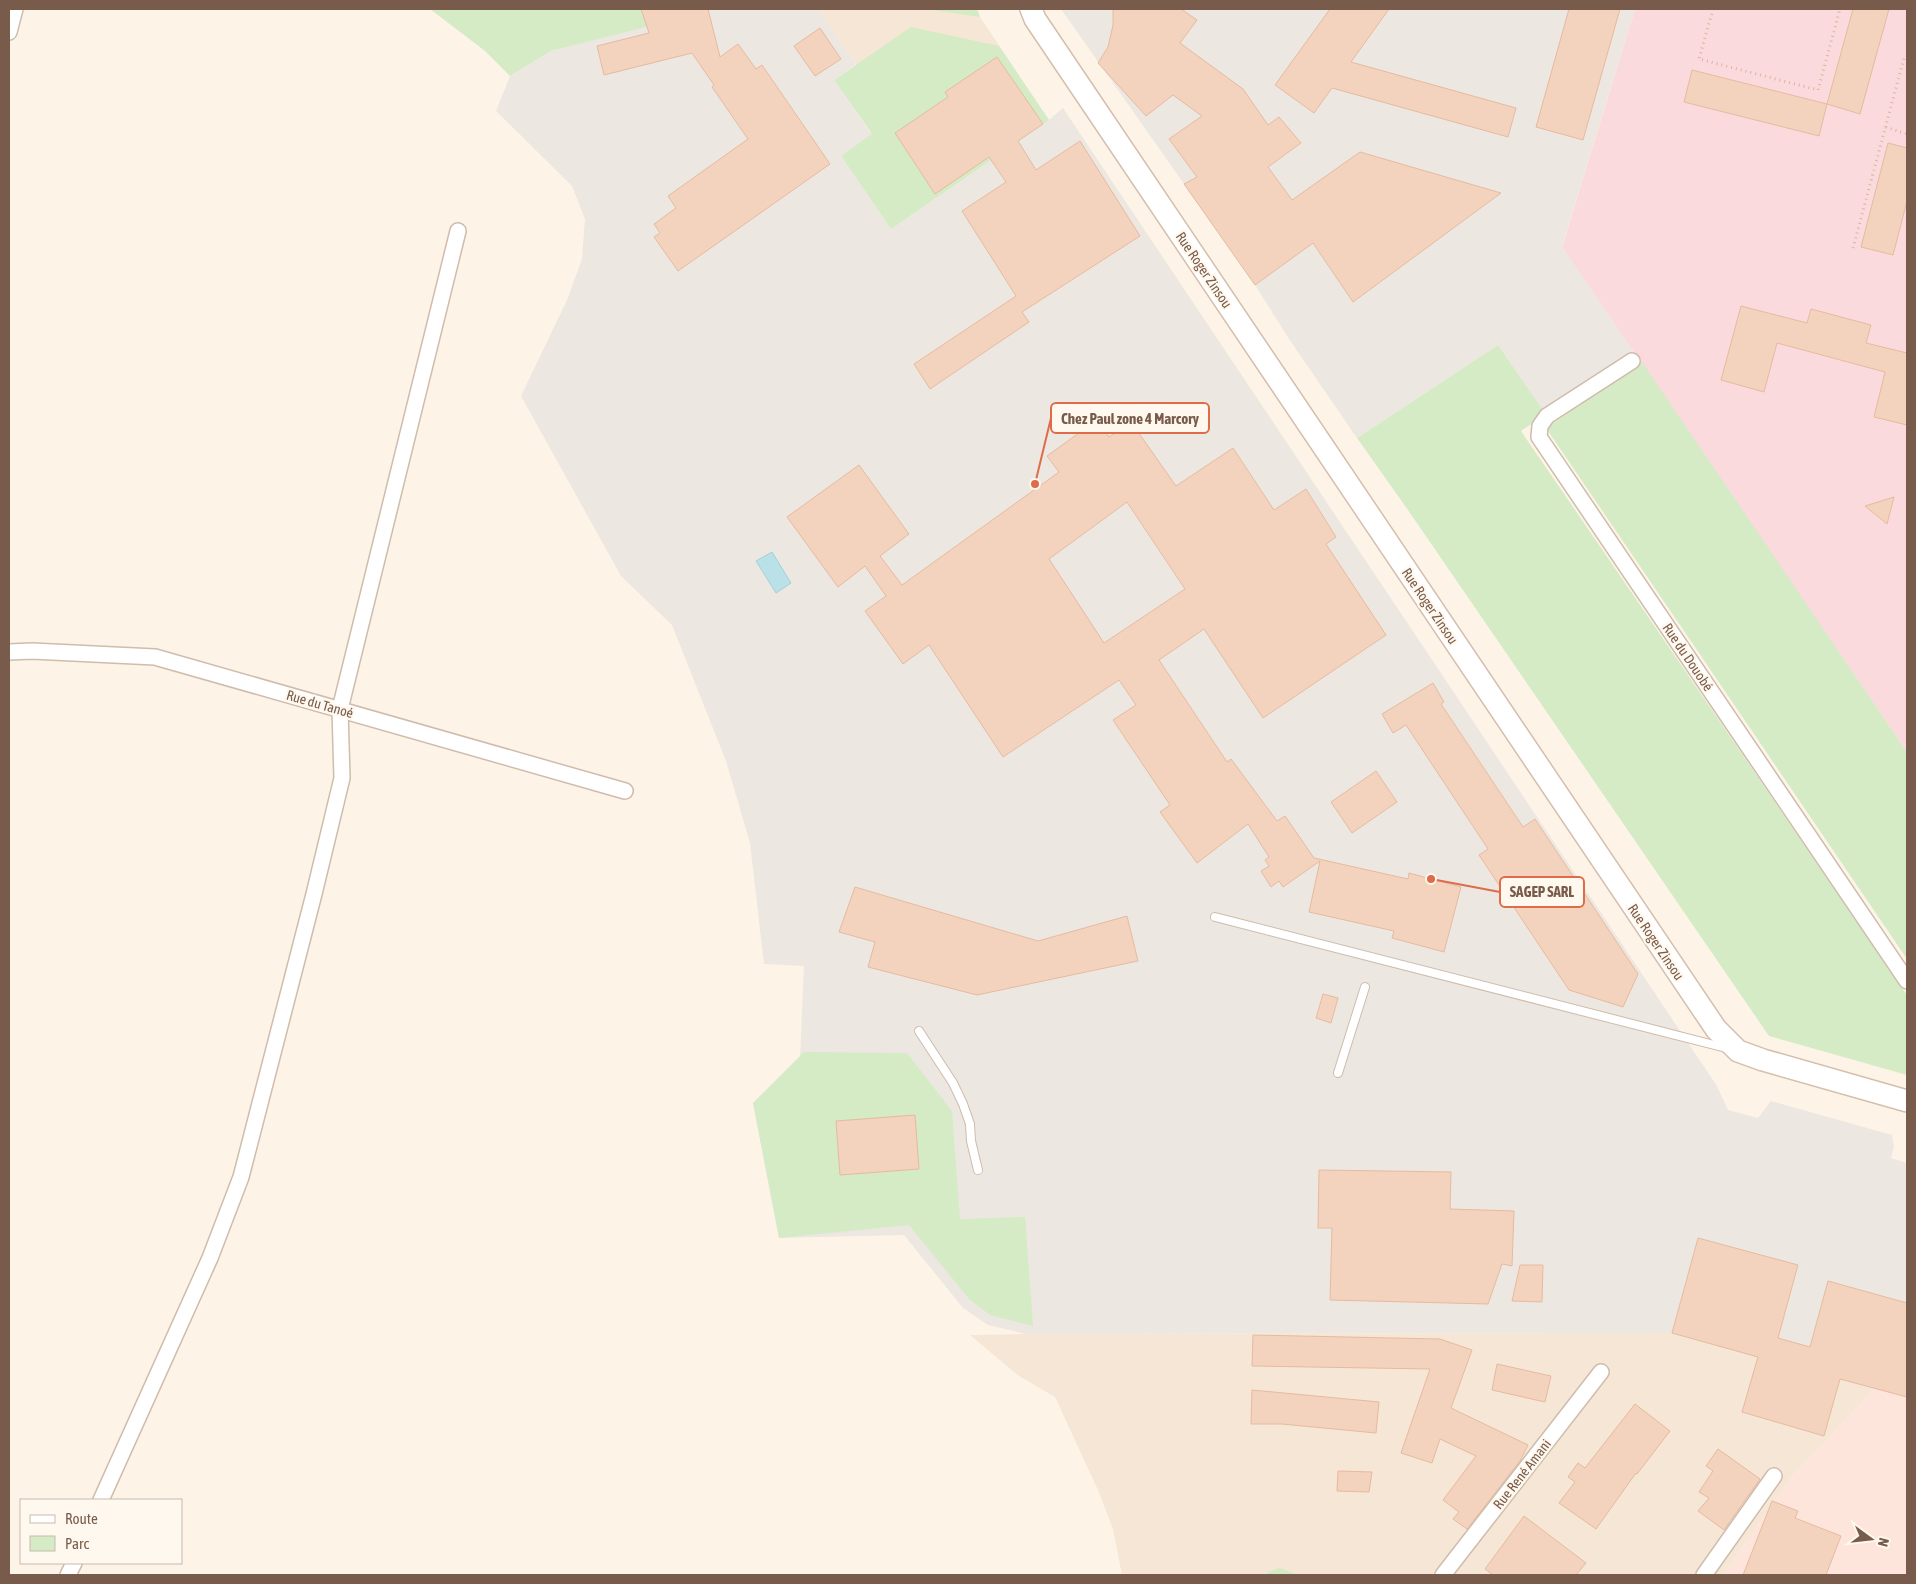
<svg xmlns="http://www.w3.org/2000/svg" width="1916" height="1584" font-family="'Asap Condensed',sans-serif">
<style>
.residential{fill:#f5e6d5}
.commercial{fill:#fde5db}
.industrial{fill:#ede7e1}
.medical{fill:#fbdade}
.green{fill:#d4ebc5}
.water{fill:#bae1e7;stroke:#a0d0d9}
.building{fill:#f3d3be;stroke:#e6ba9e;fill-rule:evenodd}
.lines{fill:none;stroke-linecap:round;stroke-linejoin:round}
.lane-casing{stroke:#cfbcac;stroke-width:10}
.street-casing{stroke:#cfbcac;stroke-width:18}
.secondary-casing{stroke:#d5beac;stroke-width:24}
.path{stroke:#d8b6a0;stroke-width:3;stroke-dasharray:1 4;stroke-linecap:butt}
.lane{stroke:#fff;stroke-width:8}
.street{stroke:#fff;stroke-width:15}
.secondary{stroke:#fff;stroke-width:21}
.labels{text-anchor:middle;stroke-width:4.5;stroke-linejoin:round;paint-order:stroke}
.street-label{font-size:14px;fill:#785b4a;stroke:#fff8ee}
.leader{fill:none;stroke:#de6c4a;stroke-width:2}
.callout-dot{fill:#de6c4a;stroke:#fff8ee;stroke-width:2}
.callout{fill:#fff8ee;stroke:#de6c4a;stroke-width:2}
.callout-label{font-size:15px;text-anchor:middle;font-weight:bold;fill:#785b4a}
</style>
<rect width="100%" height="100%" fill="#fdf4e7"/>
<!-- residential -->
<g class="residential">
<polygon points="818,9 977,9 980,17 1049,120 891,229 856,64"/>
<polygon points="1672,1333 1875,1388 1790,1479 1723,1575 1122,1575 1113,1529 1098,1490 1055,1397 1019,1376 970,1335 1026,1334"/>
</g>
<!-- commercial -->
<polygon class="commercial" points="1875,1388 1907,1397 1907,1575 1723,1575 1790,1479"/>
<!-- industrial -->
<g class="industrial">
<polygon points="711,9 818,9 856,64 834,80 872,135 841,156 891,229 1049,120 1063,108 1717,1086 1728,1110 1758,1118 1771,1101 1892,1135 1894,1147 1891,1158 1907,1163 1907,1397 1672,1333 1026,1334 988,1325 963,1308 904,1235 779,1238 753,1103 800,1058 804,966 764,964 750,843 726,761 672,625 621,576 521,396 567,300 582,259 585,219 572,186 496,111 510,76 551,51"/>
<polygon points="1061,9 1635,9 1562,246 1635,354 1546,414 1498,345 1357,438 1289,339 1255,285"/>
</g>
<!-- medical -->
<polygon class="medical" points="1635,9 1907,9 1907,752 1562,247"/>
<!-- green -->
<g class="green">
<polygon points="430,9 704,9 705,12 551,51 510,76 485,51"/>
<polygon points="926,9 977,9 980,17"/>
<polygon points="911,27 999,46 1049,120 891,229 841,156 872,134 834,80"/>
<polygon points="1498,345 1546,414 1521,431 1907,995 1907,1075 1769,1036 1408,510 1357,438"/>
<polygon points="1642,362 1907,752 1907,959 1546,428"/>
<polygon points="804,1052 907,1053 952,1111 960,1219 1025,1217 1033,1326 990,1315 969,1299 909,1225 779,1238 753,1103"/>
<polygon points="1280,1568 1298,1575 1299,1575 1267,1575 1268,1572"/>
</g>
<!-- water -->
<polygon class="water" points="772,552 791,583 776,593 756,561"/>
<!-- building -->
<g class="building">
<polygon points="641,9 708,9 720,57 738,44 756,69 762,65 830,164 678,271 654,237 660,233 654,224 676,208 668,196 748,139 712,87 714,85 692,53 604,75 597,46 649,33"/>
<polygon points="1113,9 1181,9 1197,20 1180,43 1243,89 1268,125 1279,117 1301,143 1268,167 1292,200 1360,152 1501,193 1353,302 1313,243 1255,285 1184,184 1197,177 1169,139 1202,116 1173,95 1146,116 1098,63 1108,47 1113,25"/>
<polygon points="1330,9 1389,9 1351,62 1516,108 1508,137 1332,88 1314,113 1275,85"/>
<polygon points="1569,9 1620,9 1583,140 1536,127"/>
<polygon points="1853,9 1889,9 1860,114 1827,104"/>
<polygon points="820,28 841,59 815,76 794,46"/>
<polygon points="997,57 1043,124 1018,141 1036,170 1080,141 1140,236 1022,312 1029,322 930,389 914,364 1016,296 962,211 1006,182 989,157 935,194 895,133 948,97 945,92"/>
<polygon points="1692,70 1827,104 1819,136 1684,102"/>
<polygon points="1888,143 1907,148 1907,201 1893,255 1861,247"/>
<polygon points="1741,306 1807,323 1811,309 1871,325 1866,343 1907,353 1907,425 1874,417 1885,372 1777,343 1764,392 1721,380"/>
<path d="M1097 420 1109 437 1131 422 1176 486 1233 448 1274 510 1306 489 1336 537 1326 544 1386 635 1263 718 1204 629 1159 660 1227 762 1231 759 1277 821 1285 816 1314 858 1408 879 1409 873 1461 887 1444 952 1392 938 1394 931 1309 912 1320 861 1283 887 1279 881 1271 887 1261 871 1269 866 1265 860 1269 857 1248 824 1197 863 1160 812 1170 805 1113 720 1136 705 1119 680 1003 757 929 645 903 664 865 611 886 596 865 566 838 587 787 517 859 465 909 534 880 556 902 585 1059 472 1047 456ZM1127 502 1185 589 1104 643 1049 559Z"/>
<polygon points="1894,497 1887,524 1865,506"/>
<polygon points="1433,683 1444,702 1441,704 1523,827 1535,819 1638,974 1623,1007 1569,990 1479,855 1488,849 1406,725 1393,733 1382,714"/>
<polygon points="1376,771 1397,802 1352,833 1331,802"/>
<polygon points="855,887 1038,941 1127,916 1138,961 977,995 868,967 875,942 839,932"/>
<polygon points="1323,994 1338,998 1331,1023 1316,1018"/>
<polygon points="915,1115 919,1169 840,1175 836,1121"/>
<polygon points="1319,1170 1451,1172 1450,1209 1514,1211 1512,1266 1502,1264 1488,1304 1330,1300 1332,1228 1318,1228"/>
<polygon points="1698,1238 1798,1265 1778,1338 1810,1347 1828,1281 1907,1303 1907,1397 1840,1379 1824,1436 1742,1412 1758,1357 1672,1333"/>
<polygon points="1520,1265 1543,1265 1542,1302 1512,1301"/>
<polygon points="1253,1335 1440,1339 1472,1350 1451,1408 1528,1445 1520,1461 1467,1529 1453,1519 1459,1512 1443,1500 1476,1456 1440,1439 1432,1463 1401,1453 1430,1369 1252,1366"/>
<polygon points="1497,1364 1551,1376 1545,1402 1492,1390"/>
<polygon points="1252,1390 1379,1402 1376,1433 1282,1424 1251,1424"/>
<polygon points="1635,1404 1670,1431 1637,1474 1636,1473 1596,1529 1559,1503 1575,1482 1568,1477 1578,1463 1585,1468"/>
<polygon points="1718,1449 1760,1479 1724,1530 1698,1511 1709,1498 1699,1492 1713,1471 1706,1466"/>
<polygon points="1338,1471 1372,1472 1369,1492 1337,1491"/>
<polygon points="1772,1501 1798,1511 1795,1518 1841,1536 1826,1575 1743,1575"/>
<polygon points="1524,1516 1586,1563 1576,1575 1493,1575 1485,1569"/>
</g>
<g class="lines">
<defs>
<g id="lane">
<polyline points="1215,917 1726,1048"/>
<polyline points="919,1031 953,1083 963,1104 970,1124 971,1141 978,1170"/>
<polyline points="1338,1073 1365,987"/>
</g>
<g id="street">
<polyline points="9,32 15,9"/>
<polyline points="1632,361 1547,416 1540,426 1539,437 1907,981"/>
<polyline points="9,652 32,651 155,657 625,791"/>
<polyline points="101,1500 210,1258 241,1177 314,894 342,778 340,709 458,231"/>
<polyline points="68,1575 74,1563"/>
<polyline points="1443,1575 1601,1372"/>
<polyline points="1704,1575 1774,1476"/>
</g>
<polyline id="secondary" points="1031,9 1035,19 1716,1029 1738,1051 1763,1060 1907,1101"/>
</defs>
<!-- lane casing -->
<use href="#lane" class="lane-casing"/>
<!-- street casing -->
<use href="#street" class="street-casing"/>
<!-- secondary casing -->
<use href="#secondary" class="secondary-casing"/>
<!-- path -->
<g class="path">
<polyline points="1713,9 1699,59 1818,90 1840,9"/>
<polyline points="1886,127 1907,134"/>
<polyline points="1853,248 1904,58"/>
</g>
<!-- lane -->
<use href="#lane" class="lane"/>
<!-- street -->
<use href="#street" class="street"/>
<!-- secondary -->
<use href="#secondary" class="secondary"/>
</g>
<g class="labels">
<!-- street labels -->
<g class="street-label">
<text transform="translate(1204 270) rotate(56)" y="5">Rue Roger Zinsou</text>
<text transform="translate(1430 606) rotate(56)" y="5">Rue Roger Zinsou</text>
<text transform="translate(1688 657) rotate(56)" y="5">Rue du Douobé</text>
<text transform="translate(320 704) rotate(16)" y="5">Rue du Tanoé</text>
<text transform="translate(1656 942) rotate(56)" y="5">Rue Roger Zinsou</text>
<text transform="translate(1522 1474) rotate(-52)" y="5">Rue René Amani</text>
</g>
</g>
<!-- callouts -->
<path class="leader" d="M1035 484L1051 418M1431 879L1500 892"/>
<g class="callout-dot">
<circle cx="1035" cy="484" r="5"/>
<circle cx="1431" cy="879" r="5"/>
</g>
<g class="callout">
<rect x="1051" y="403" width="158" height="30" rx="5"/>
<rect x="1500" y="877" width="84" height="30" rx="5"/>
</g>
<g class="callout-label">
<text x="1130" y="424">Chez Paul zone 4 Marcory</text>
<text x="1542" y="897">SAGEP SARL</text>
</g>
<!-- border -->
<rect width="1916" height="1584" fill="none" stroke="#785b4a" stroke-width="20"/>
<!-- legend -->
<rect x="20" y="1499" width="162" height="65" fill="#fff8ee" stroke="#c9b9ac"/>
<rect x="30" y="1515" width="25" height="8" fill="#ffffff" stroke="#c9b9ac"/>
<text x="65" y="1524" font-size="15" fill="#785b4a">Route</text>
<rect x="30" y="1536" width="25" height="15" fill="#d4ebc5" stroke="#c9b9ac"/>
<text x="65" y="1549" font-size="15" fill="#785b4a">Parc</text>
<!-- north arrow -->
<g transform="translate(1871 1539) rotate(105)" stroke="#fff8ee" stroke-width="4" paint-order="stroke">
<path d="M0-4L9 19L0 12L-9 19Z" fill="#785b4a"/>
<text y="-8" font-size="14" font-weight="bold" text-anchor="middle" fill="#785b4a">N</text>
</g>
</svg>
